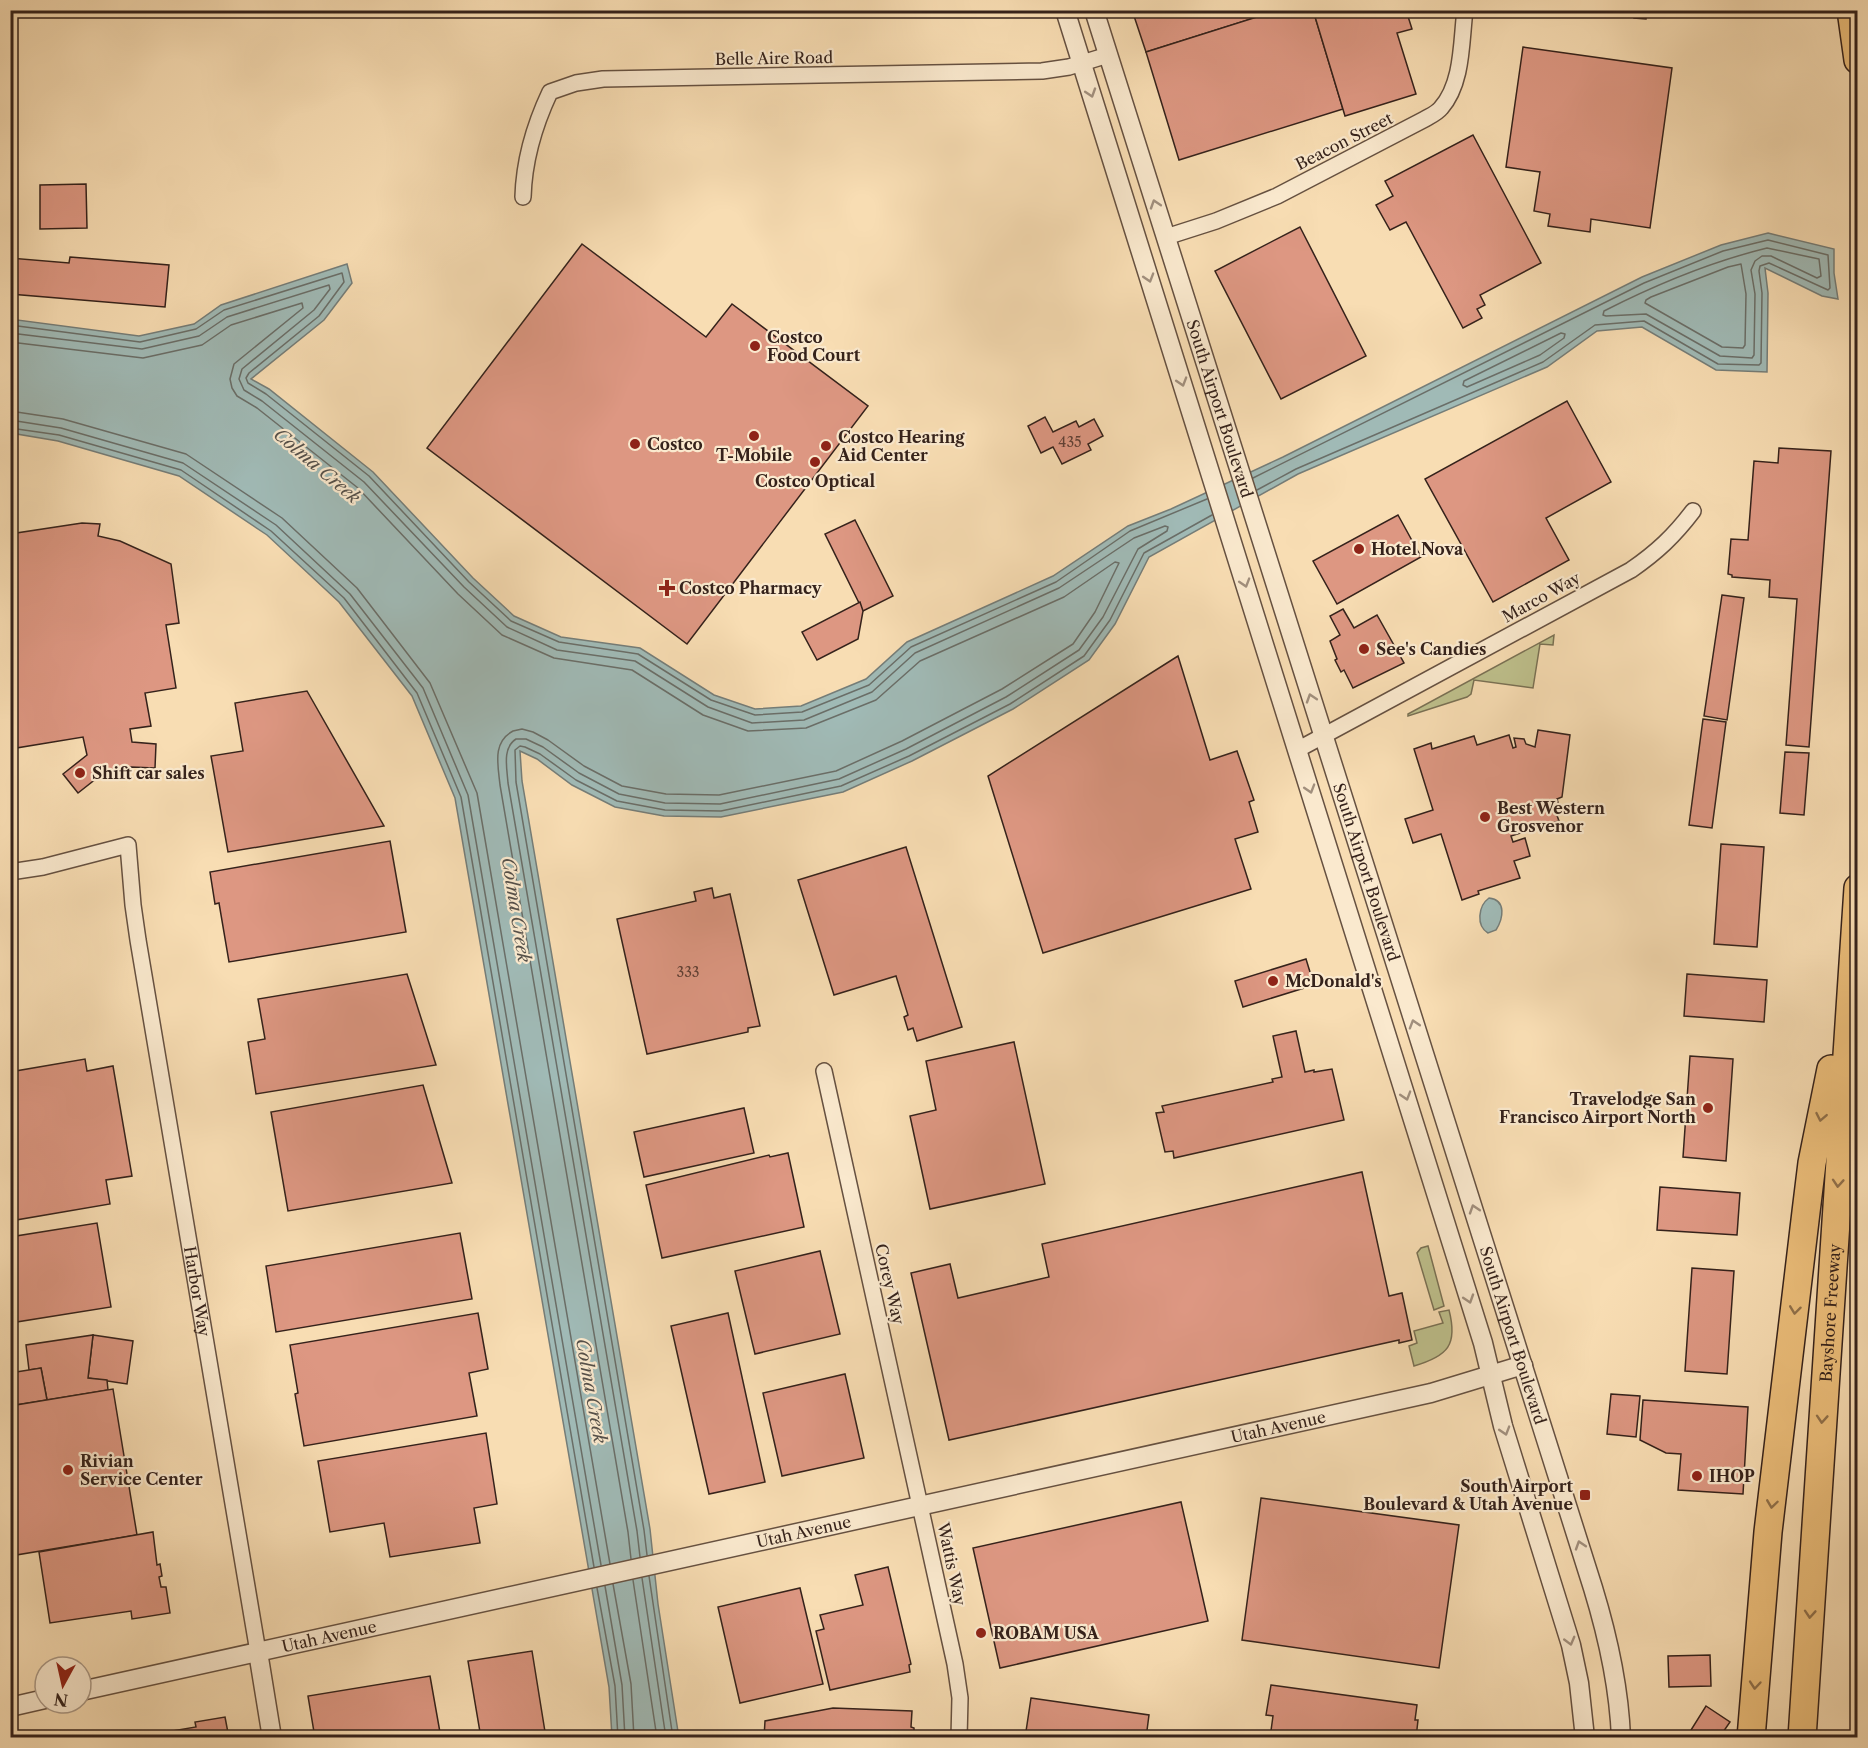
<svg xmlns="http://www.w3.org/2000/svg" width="1868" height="1748" font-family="'Libre Caslon Text',serif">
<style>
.green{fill:#bec08c;stroke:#7a7154;stroke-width:1.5}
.water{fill:#a0bab6;stroke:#757d78;stroke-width:1.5}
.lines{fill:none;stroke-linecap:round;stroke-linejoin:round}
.shore{stroke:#6a6e68;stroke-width:1.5}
.building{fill:#dd9782;stroke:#35221b;stroke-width:1.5}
.minor-casing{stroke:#665141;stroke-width:18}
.tertiary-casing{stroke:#665141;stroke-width:21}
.motorway-casing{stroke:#35221b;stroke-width:30}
.minor{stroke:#fae9ce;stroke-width:15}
.tertiary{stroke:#fae9ce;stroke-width:18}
.motorway{stroke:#ecbe7a;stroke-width:27}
.oneway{stroke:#a18f7d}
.oneway2{stroke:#90704a}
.poi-dot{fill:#8f2418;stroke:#fae9ce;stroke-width:2}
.labels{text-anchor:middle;stroke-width:4.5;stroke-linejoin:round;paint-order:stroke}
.number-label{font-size:14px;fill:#5f3f35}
.street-label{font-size:16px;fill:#35221b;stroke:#fae9ce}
.poi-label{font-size:16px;font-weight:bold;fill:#35221b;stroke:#fae9ce;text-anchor:start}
.water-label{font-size:18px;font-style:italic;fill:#55504a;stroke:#fae9ce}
</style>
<rect width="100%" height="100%" fill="#f8ddb3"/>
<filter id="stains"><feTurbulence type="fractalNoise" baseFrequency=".00333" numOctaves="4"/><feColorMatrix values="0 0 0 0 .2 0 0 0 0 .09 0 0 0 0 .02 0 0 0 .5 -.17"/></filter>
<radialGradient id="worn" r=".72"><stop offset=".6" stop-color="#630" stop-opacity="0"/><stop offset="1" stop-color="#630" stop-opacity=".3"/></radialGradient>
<!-- green -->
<g class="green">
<polygon points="1554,635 1553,645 1540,644 1533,688 1474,680 1471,694 1467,697 1408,716 1408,714"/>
<polygon points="1428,1246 1444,1306 1434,1310 1417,1253 1421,1248"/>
<path d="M1449 1310C1458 1345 1448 1356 1414 1366L1409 1346 1417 1343 1414 1331 1443 1323 1439 1312Z"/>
</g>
<!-- water -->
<g class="water">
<polygon points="1768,233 1834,249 1834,273 1838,299 1822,296 1765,268 1768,293 1767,372 1716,370 1642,327 1597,331 1547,367 1298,474 1149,557 1115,624 1089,660 1013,709 912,761 843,792 721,817 664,816 615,807 572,785 537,759 520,751 522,781 650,1529 658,1604 679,1738 612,1737 609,1687 455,798 412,696 339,602 267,535 179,476 58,441 11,433 10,319 139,336 194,324 221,305 347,264 352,283 324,320 251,379 269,389 373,472 473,578 514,616 561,637 640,648 714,695 755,709 801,706 866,679 907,642 1053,576 1128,526 1171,509 1283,457 1642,277 1721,245"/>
<path d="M1489 898C1507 900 1503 919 1496 930L1488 933C1476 926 1478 906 1489 898Z"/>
</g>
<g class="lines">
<!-- shore -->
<g class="shore">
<path d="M1767 248 1819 259 1821 276 1817 278 1771 256H1762L1755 261 1751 270 1755 294 1754 355 1752 358 1720 356 1646 314 1606 316 1603 315 1604 311C1657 284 1710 262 1767 248Z"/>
<polygon points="1741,264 1746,294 1745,345 1743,348 1722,347 1645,303 1646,300 1651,297 1728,267"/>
<polyline points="10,325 140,342 196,329 224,310 342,273 344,282 319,316 249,373 246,378 248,383 266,394 369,476 469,582 511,621 559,642 638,654 711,700 755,715 802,712 869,685 911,647 1056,582 1130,531 1207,499"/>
<path d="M10 333 142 349 199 336 227 317 329 285 330 289 314 310 242 369 239 379 244 390 262 401 364 482 464 587 507 627 557 650 635 661 708 707 752 723 804 720 872 692 915 653 1059 588 1134 538 1165 526 1168 527 1167 531 1138 549 1103 617 1079 650 1006 697 906 749 839 779 720 804 665 803 619 794 579 773 543 747 526 739H516C502 748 507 768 508 783L637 1531 640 1557"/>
<polygon points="1561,333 1565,334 1564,338 1540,355 1467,387 1463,385 1464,381"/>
<path d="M10 342 143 358 202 345 231 325 302 303 303 308 234 364 230 379 232 388 237 396 257 408 358 488 458 594 502 635 554 658 632 670 703 715 748 731 806 728 876 700 920 661 1064 597 1115 562 1119 563 1095 612 1073 644 1002 689 902 741 836 771 719 795 666 794 622 786 584 766 548 740 533 732 522 729 513 731C492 742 498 765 500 785L628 1532 631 1559"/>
<polyline points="10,411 63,419 186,454 282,518 357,588 430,683 477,793 610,1564"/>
<polyline points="10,420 61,428 183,463 276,525 350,594 423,688 468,795 601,1565"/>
<polyline points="10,428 59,435 181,470 271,531 344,598 417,693 461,797 594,1567"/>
<polyline points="1253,478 1644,283 1723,251 1768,240 1828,255 1830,288 1828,290 1769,263 1760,266 1759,271 1762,293 1761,363 1759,365 1718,364 1644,321 1595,325 1543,362 1296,469 1257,490"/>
<polyline points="647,1555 644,1530 516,782 515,750 520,746 525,747 540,754 576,780 617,801 665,810 721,811 841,786 909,756 1010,704 1084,656 1110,620 1144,553 1212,515"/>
<polyline points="649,1576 673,1738"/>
<polyline points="642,1578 666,1738"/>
<polyline points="633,1580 657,1738"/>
<polyline points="613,1584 631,1684 634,1738"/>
<polyline points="605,1586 622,1685 625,1738"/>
<polyline points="597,1588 615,1686 618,1738"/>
</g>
</g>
<!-- building -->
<g class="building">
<polygon points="1132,10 1279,10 1146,52"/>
<polygon points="1279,10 1313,10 1343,109 1179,160 1146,52"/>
<polygon points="1313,10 1406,10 1412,29 1397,33 1416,94 1345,116"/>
<polygon points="1635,10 1647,10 1646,19 1634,18"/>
<polygon points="1523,47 1672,68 1650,228 1591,219 1590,232 1548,226 1550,214 1534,211 1540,172 1506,167"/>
<polygon points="1473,135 1541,263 1480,295 1485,305 1477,309 1482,318 1463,328 1406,222 1390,230 1376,205 1393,196 1385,181"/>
<polygon points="86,184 87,228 40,229 40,185"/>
<polygon points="1300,227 1366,356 1281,399 1215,271"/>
<polygon points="582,244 706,337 732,304 868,406 687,644 427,448"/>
<polygon points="70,257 169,265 165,307 10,294 10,258 69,263"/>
<polygon points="1567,401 1611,482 1546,518 1569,560 1493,602 1425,479"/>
<polygon points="1045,417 1053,432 1076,421 1079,427 1094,419 1103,436 1088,444 1091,450 1062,464 1053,447 1041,453 1028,426"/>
<polygon points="1779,448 1831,451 1809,747 1786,745 1797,599 1769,597 1770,580 1732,577 1732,575 1728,574 1731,539 1748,540 1754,461 1778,463"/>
<polygon points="1398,515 1421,557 1337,604 1313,561"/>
<polygon points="855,520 893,596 863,611 825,534"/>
<polygon points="82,523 100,524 98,536 120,541 171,564 179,623 166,625 176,688 145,693 151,726 130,729 132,742 156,744 155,768 131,767 106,771 78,793 63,774 87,755 83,737 10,749 10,534"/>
<polygon points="1722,595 1744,598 1727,720 1704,716"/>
<polygon points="860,602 863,611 858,639 817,660 802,632"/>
<polygon points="1343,609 1354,628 1377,615 1404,663 1353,688 1344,670 1341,672 1335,660 1337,659 1330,641 1340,635 1330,616"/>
<polygon points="1178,656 1210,760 1237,751 1254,800 1249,802 1258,832 1235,839 1251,889 1043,953 988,776"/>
<polygon points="307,691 384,826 228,852 211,756 243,751 235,703"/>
<polygon points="1703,719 1726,722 1712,828 1689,825"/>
<polygon points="1538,730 1570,735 1562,797 1557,799 1559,806 1554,807 1559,821 1511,836 1513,842 1525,838 1530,856 1514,861 1520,878 1478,891 1479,894 1462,900 1441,834 1413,843 1405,819 1433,810 1414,749 1431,743 1432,749 1474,736 1477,745 1509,735 1513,748 1516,747 1514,738 1524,739 1526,744 1535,747"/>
<polygon points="1785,752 1809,753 1804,815 1780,813"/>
<polygon points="390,841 406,932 229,962 219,903 215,904 210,872"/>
<polygon points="1721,844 1764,847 1757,947 1714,944"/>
<polygon points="906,847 962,1027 917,1041 913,1028 908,1030 904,1017 908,1015 896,976 834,995 798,880"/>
<polygon points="712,888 714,898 730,894 760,1026 748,1028 748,1032 647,1054 617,919 696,901 694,892"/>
<polygon points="1306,959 1314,985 1243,1007 1235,981"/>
<polygon points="407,974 436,1065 256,1094 248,1042 265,1039 258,999"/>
<polygon points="1687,974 1767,980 1764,1022 1684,1016"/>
<polygon points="1296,1031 1305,1072 1314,1070 1314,1072 1332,1069 1344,1120 1174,1158 1173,1151 1165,1152 1156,1113 1164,1112 1162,1106 1273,1082 1272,1079 1282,1077 1273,1036"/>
<polygon points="1014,1042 1045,1184 930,1209 910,1116 936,1110 926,1061"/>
<polygon points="1690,1056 1733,1059 1726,1161 1683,1157"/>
<polygon points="85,1059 87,1071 113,1066 132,1176 106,1180 110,1204 10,1221 10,1072"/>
<polygon points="423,1085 452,1183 288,1211 271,1112"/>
<polygon points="744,1108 754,1153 644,1177 634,1132"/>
<polygon points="788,1153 804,1227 662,1258 646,1185 769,1155 770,1157"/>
<polygon points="1362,1172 1389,1296 1402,1293 1412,1340 1399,1343 1399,1340 949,1440 911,1273 950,1264 958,1298 1049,1277 1042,1244"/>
<polygon points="1660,1187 1740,1193 1737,1235 1657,1230"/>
<polygon points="97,1223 111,1307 10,1323 10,1237"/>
<polygon points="460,1233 472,1299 276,1332 266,1266"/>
<polygon points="820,1251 840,1334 755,1354 735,1271"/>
<polygon points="1692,1268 1734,1271 1727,1374 1685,1371"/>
<polygon points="478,1313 488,1369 469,1373 477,1416 304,1446 295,1394 298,1393 290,1345"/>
<polygon points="728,1313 765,1482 709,1494 671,1326"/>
<polygon points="93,1335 133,1341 127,1384 88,1378"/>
<polygon points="93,1335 88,1378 107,1380 108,1390 47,1400 41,1368 29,1370 26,1345"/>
<polygon points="41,1368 47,1400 10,1406 10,1373"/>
<polygon points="845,1374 864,1458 782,1476 763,1393"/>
<polygon points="113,1389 137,1535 10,1556 10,1406"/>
<polygon points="1611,1394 1640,1396 1636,1437 1607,1434"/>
<polygon points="1643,1400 1748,1407 1743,1494 1678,1490 1681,1454 1666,1453 1640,1440"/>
<polygon points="486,1433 497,1504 474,1508 480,1543 390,1557 384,1523 330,1532 318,1461"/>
<polygon points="1261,1498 1459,1525 1439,1668 1242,1640"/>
<polygon points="1181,1502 1208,1621 1000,1668 973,1548"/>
<polygon points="153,1532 157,1565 160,1564 162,1576 159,1577 161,1587 166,1587 170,1613 132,1619 131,1611 50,1623 39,1552"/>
<polygon points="888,1567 911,1664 909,1665 910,1672 830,1690 816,1631 824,1629 820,1615 863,1605 855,1575"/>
<polygon points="800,1588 823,1684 740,1703 718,1607"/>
<polygon points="532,1651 546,1738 481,1738 468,1661"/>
<polygon points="1710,1655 1711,1686 1669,1687 1668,1656"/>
<polygon points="430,1676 441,1738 315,1738 308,1696"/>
<polygon points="1271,1685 1417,1705 1415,1720 1418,1720 1416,1738 1270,1738 1273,1716 1266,1715"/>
<polygon points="1031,1698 1149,1715 1146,1738 1025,1738"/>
<polygon points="1706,1706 1730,1722 1719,1738 1686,1738"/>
<polygon points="833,1708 912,1711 911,1727 914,1728 914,1738 764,1738 765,1721"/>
<polygon points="225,1717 229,1738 131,1738 196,1727 195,1722"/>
</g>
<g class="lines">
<defs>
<g id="minor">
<path d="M523 197C524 160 534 126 550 92L576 83 603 79 1042 71 1069 67 1108 55"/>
<path d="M1166 237 1216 221 1277 196 1425 119C1430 116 1437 113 1441 108 1463 83 1461 42 1465 10"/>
<path d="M1297 750 1631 570C1657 552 1674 536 1693 511"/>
<path id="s1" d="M10 872 43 867 128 845 133 905 138 940 258 1652"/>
<polyline points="824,1071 955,1664 960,1698 959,1738"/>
</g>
<g id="tertiary">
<polyline points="1065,10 1483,1343 1503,1426 1571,1645 1579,1683 1585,1738"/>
<path id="s2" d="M1094 10 1593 1588C1608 1637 1619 1686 1621 1738"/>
<polyline points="258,1652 272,1738"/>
<path id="s3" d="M81 1691 1431 1393 1523 1365"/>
<polyline points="10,1707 45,1699"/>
</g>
<g id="motorway">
<polyline points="1851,10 1858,60"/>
<polyline points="1751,1738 1768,1532 1806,1212 1812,1163 1831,1069"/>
<path id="s4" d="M1802 1738 1858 888"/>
</g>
</defs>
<!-- minor casing -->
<use href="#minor" class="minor-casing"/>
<!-- tertiary casing -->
<use href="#tertiary" class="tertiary-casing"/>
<!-- motorway casing -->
<use href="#motorway" class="motorway-casing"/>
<!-- minor -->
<use href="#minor" class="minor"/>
<!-- tertiary -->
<use href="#tertiary" class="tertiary"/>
<!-- motorway -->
<use href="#motorway" class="motorway"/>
</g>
<!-- one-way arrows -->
<defs><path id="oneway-chevron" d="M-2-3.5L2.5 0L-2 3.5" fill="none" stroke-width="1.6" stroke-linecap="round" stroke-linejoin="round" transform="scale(1.5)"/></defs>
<g class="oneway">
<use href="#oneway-chevron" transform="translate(1091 93) rotate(72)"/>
<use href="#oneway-chevron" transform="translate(1155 204) rotate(-108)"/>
<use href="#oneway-chevron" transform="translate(1149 278) rotate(73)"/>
<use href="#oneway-chevron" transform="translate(1182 382) rotate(73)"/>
<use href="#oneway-chevron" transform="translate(1245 583) rotate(73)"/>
<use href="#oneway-chevron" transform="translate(1311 698) rotate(-108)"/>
<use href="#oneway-chevron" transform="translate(1310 789) rotate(73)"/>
<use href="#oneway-chevron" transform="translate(1414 1024) rotate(-107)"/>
<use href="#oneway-chevron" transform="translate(1406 1096) rotate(73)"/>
<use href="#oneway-chevron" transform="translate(1474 1209) rotate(-108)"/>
<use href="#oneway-chevron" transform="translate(1469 1299) rotate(72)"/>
<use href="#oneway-chevron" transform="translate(1505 1431) rotate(73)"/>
<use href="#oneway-chevron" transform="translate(1580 1545) rotate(-108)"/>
<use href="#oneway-chevron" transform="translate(1570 1641) rotate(75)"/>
</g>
<g class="oneway2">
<use href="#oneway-chevron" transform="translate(1821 1117) rotate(101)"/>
<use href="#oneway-chevron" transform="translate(1838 1183) rotate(94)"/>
<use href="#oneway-chevron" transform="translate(1795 1310) rotate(97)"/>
<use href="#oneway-chevron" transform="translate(1822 1419) rotate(94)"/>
<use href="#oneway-chevron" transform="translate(1772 1504) rotate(98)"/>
<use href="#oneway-chevron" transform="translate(1810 1614) rotate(94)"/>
<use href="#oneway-chevron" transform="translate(1755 1685) rotate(95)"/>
</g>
<!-- markers -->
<g class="poi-dot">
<circle cx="755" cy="346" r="6"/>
<circle cx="754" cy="436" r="6"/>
<circle cx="635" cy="444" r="6"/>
<circle cx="826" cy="446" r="6"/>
<circle cx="815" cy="462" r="6"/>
<circle cx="1359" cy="549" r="6"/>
<path d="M664 579h6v6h6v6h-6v6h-6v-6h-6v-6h6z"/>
<circle cx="1364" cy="649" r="6"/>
<circle cx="80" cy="773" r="6"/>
<circle cx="1485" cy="817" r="6"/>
<circle cx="1273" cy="981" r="6"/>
<circle cx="1708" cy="1108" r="6"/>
<circle cx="68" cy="1470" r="6"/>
<circle cx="1697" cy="1476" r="6"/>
<rect x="1579" y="1489" width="12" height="12" rx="3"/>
<circle cx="981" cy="1633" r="6"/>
</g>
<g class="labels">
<!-- number labels -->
<g class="number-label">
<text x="1070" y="447">435</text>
<text x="688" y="977">333</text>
</g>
<!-- street labels -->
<g class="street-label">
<text transform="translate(774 58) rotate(-1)" y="6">Belle Aire Road</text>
<text transform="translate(1344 141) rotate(-27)" y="6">Beacon Street</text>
<text dy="6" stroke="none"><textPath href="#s2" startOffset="418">South Airport Boulevard</textPath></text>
<text transform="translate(1541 597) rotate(-29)" y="6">Marco Way</text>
<text dy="6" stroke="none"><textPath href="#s2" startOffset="904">South Airport Boulevard</textPath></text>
<text transform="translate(890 1284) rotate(77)" y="6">Corey Way</text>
<text dy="6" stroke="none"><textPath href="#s1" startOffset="573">Harbor Way</textPath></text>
<text dy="6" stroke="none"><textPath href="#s4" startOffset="426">Bayshore Freeway</textPath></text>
<text dy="6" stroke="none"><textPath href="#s2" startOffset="1390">South Airport Boulevard</textPath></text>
<text dy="6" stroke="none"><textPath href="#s3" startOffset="1226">Utah Avenue</textPath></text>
<text dy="6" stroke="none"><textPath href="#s3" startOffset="740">Utah Avenue</textPath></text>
<text transform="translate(952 1564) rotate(78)" y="6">Wattis Way</text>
<text dy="6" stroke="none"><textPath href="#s3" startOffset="254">Utah Avenue</textPath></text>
</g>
<!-- poi labels -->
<g class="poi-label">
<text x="767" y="343">Costco<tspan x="767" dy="18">Food Court</tspan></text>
<text x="838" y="443">Costco Hearing<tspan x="838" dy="18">Aid Center</tspan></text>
<text x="647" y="450">Costco</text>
<text x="754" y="461" text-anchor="middle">T-Mobile</text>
<text x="815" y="487" text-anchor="middle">Costco Optical</text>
<text x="1371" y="555">Hotel Nova</text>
<text x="679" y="594">Costco Pharmacy</text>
<text x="1376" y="655">See's Candies</text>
<text x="92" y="779">Shift car sales</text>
<text x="1497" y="814">Best Western<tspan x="1497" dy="18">Grosvenor</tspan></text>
<text x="1285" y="987">McDonald's</text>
<text x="1696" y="1105" text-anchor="end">Travelodge San<tspan x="1696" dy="18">Francisco Airport North</tspan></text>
<text x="80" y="1467">Rivian<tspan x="80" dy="18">Service Center</tspan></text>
<text x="1709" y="1482">IHOP</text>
<text x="1573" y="1492" text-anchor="end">South Airport<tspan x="1573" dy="18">Boulevard &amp; Utah Avenue</tspan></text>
<text x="993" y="1639">ROBAM USA</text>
</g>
<!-- water labels -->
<g class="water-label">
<text transform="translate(317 466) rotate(40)" y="6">Colma Creek</text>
<text transform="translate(516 910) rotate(81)" y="6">Colma Creek</text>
<text transform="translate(591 1391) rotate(80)" y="6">Colma Creek</text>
</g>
</g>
<!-- margin -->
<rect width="1868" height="1748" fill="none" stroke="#f8ddb3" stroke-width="36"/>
<rect x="12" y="12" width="1844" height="1724" fill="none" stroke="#35221b" stroke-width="3"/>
<rect x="18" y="18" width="1832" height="1712" fill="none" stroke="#35221b" stroke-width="1.5"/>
<!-- north arrow -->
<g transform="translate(63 1685) rotate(188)"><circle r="28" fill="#fae9ce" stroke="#ab9986" stroke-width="1.5"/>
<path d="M0-4.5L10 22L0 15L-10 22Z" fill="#8f2418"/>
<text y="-9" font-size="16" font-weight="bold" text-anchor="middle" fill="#35221b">N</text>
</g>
<rect width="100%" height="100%" filter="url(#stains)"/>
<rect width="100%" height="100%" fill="url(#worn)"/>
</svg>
